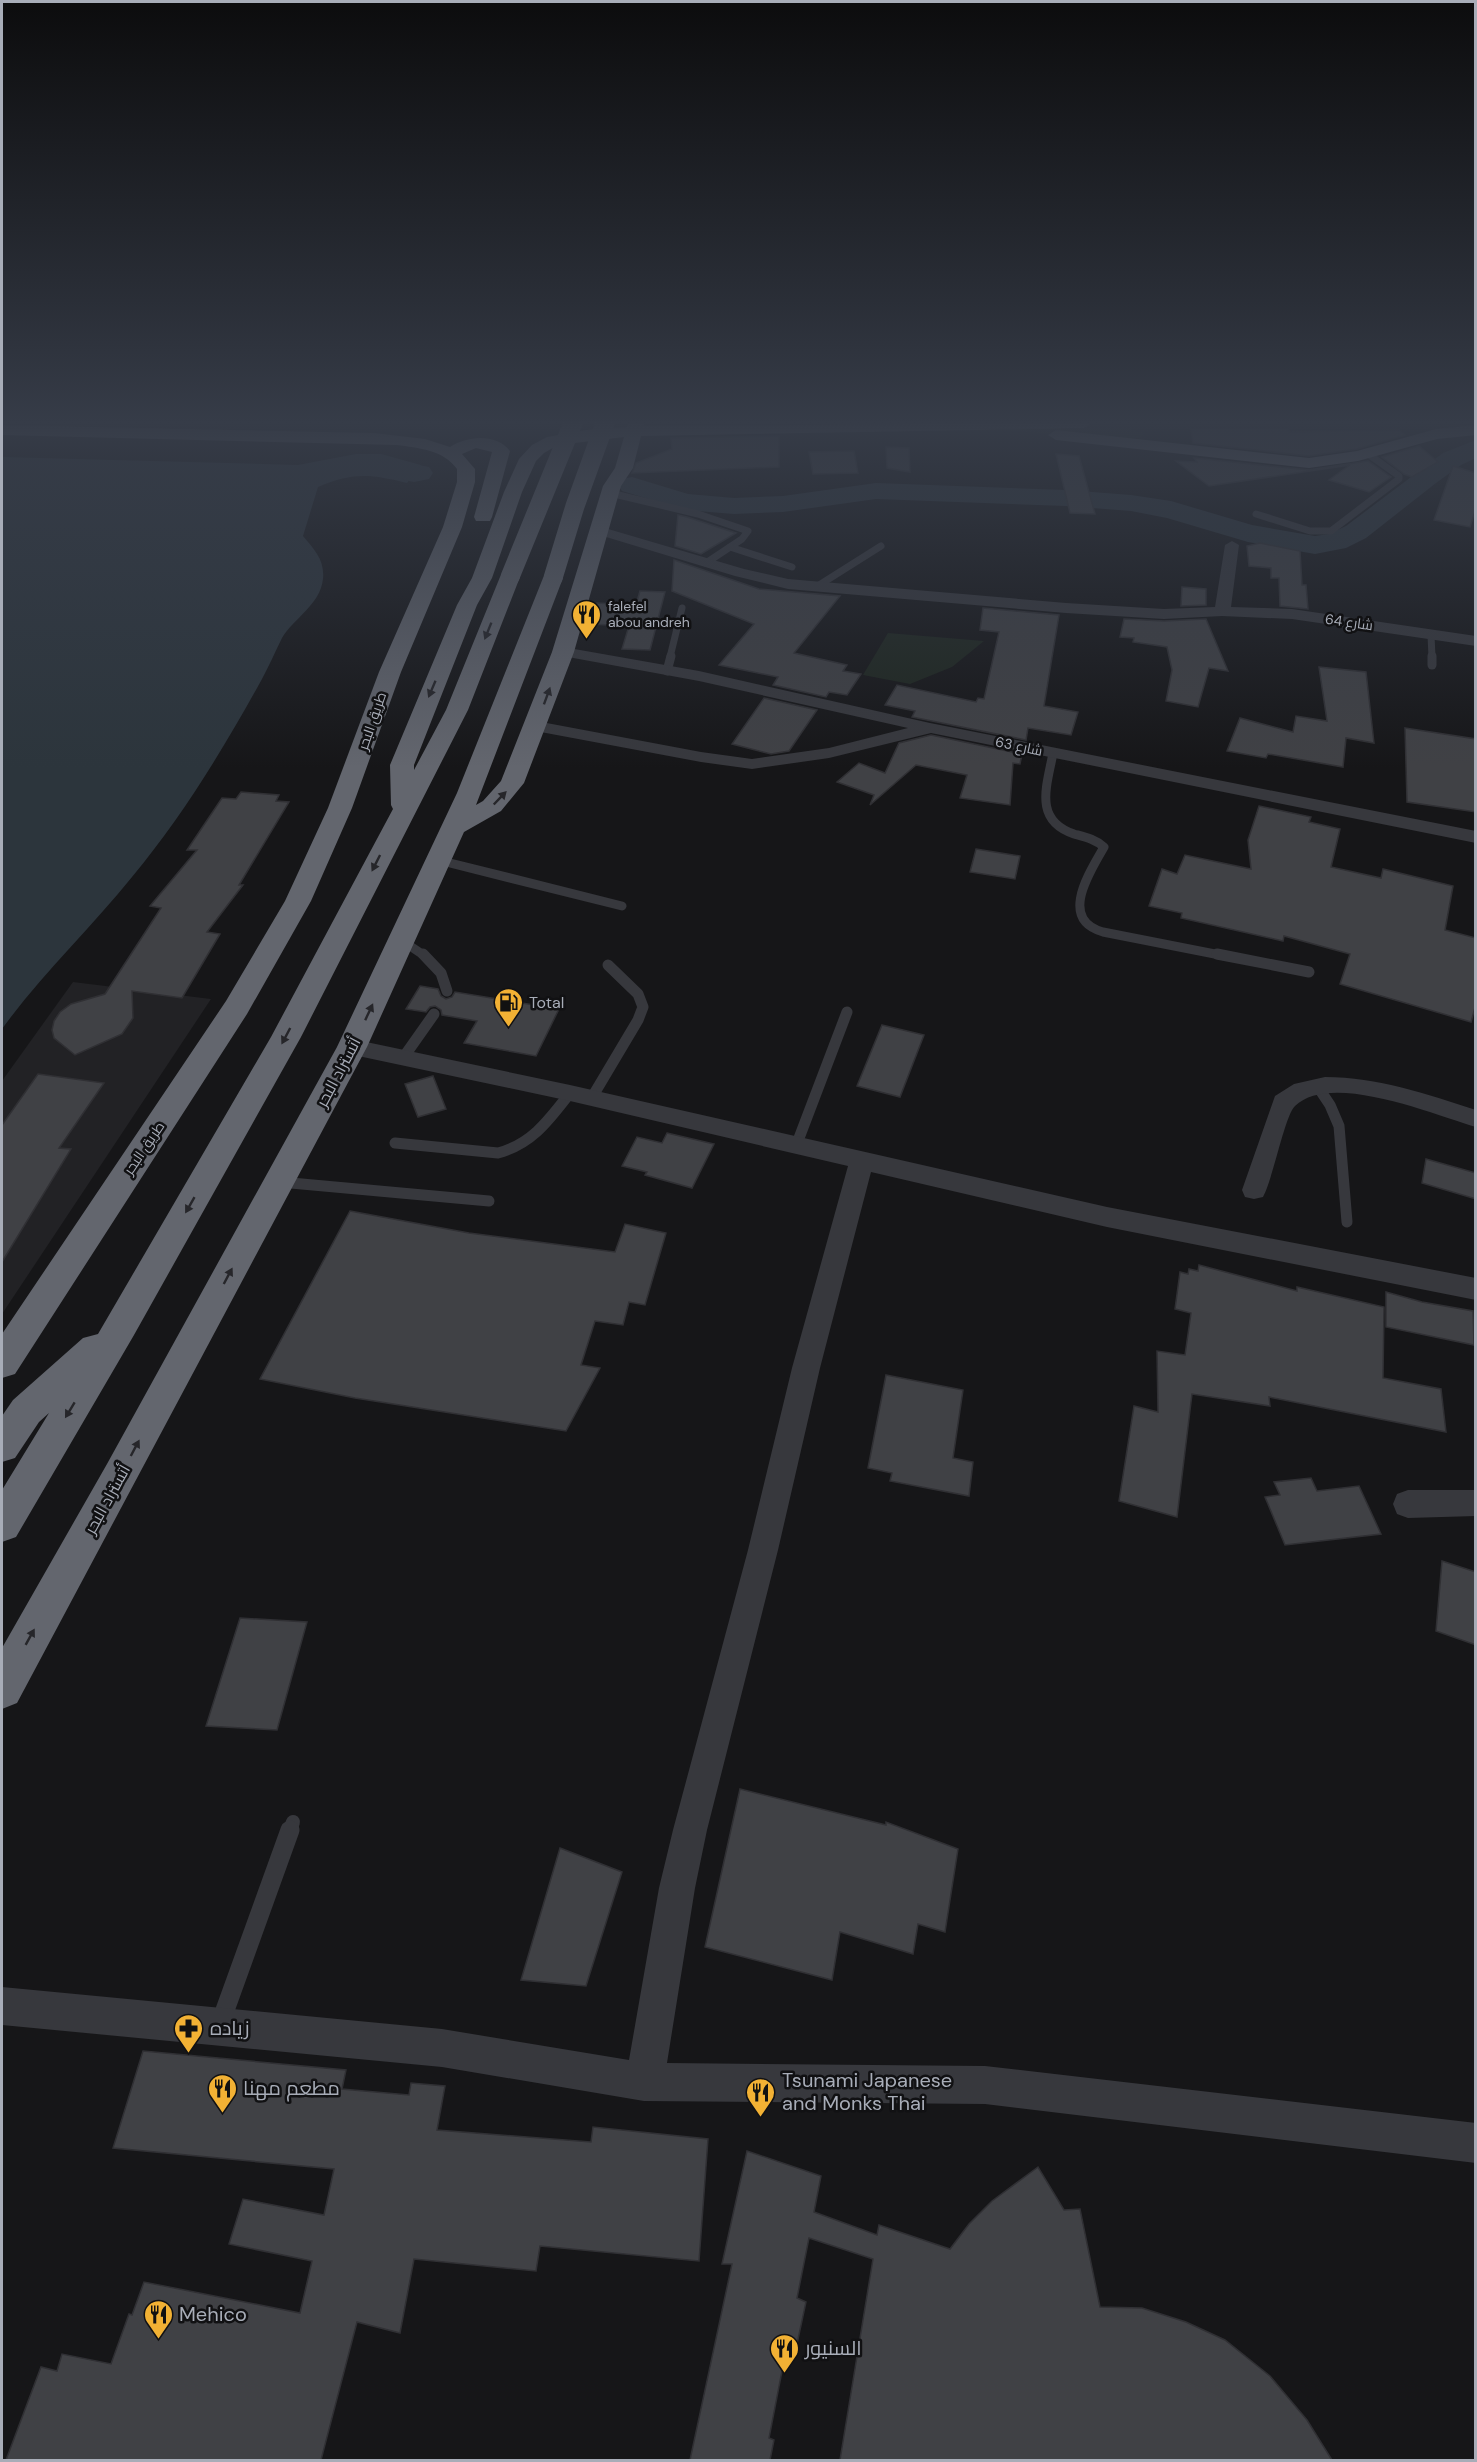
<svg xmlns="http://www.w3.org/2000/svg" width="1477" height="2462" font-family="'DM Sans',Cairo,sans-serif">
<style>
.built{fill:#222225}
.green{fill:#1e261f}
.water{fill:#2c353c}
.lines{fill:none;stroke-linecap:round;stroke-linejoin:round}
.river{fill:#2c353c;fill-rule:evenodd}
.building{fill:#404145;stroke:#303034;stroke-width:1.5}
.lane-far4{stroke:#37383d;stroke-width:7}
.lane-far3{stroke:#37383d;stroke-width:9}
.lane-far2{stroke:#37383d;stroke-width:11}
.lane-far1{stroke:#37383d;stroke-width:14}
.lane{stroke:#37383d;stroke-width:19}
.street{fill:#37383d;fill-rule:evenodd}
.highway{fill:#63666e;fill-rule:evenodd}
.highway-bridge{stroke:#63666e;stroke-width:19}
.oneway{fill:#26262a}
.labels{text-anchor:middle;stroke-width:5;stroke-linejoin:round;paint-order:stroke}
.far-poi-label{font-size:14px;fill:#a8adb8;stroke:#111113;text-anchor:start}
.far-street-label{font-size:14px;fill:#a8adb8;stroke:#111113}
.poi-label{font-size:16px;fill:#a8adb8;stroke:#111113;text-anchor:start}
.street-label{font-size:16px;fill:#a8adb8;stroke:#111113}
.near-poi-label{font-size:20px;fill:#a8adb8;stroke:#111113;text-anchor:start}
</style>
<rect width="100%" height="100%" fill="#161618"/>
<!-- built -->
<polygon class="built" points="73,982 211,999 2,1314 2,1081"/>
<!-- green -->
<g class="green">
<polygon points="980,429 1129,429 1145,433 1139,438 1128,438"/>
<polygon points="888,633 984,641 952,667 910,684 863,675"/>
</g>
<!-- water -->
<path class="water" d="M356 454H381L421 465 407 483C371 474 353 472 318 487L303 536C314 549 325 560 323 579 320 605 294 618 282 638 275 652 269 666 262 679 224 748 182 817 132 877 90 929 41 975 2 1029V457L298 465Z"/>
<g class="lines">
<!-- river -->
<g class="river">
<polygon points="1476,440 1476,458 1461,465 1436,483 1366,538 1346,548 1315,554 1248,542 1167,518 1131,511 1066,506 876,499 783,512 734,514 685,510 622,491 618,485 622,479 632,477 688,494 734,498 783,496 876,483 1066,490 1131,495 1171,501 1252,525 1315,536 1329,534 1346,526 1443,453"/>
<polygon points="419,465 429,467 433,473 429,479 414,482 404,480 400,474 404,468"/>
</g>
</g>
<!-- building -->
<g class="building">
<polygon points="1191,429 1288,429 1290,432 1399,430 1405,435 1357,449 1309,456 1193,443"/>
<polygon points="779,436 779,467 632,473 636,463 672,449 671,438"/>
<polygon points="1419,446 1438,462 1412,477 1404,474 1382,457"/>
<polygon points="886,447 909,448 910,472 887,468"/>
<polygon points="854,451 858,473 813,474 809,452"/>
<polygon points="1056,454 1079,456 1095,514 1070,513"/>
<polygon points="1194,458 1309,470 1368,461 1391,477 1369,492 1329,480 1350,465 1209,486 1176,461 1197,462"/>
<polygon points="1453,466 1476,473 1476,508 1470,527 1434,520"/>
<polygon points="678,515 687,517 736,533 701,554 675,546"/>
<polygon points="1260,543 1300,551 1302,585 1306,585 1308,609 1280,606 1279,578 1271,578 1271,568 1249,566 1247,546"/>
<polygon points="674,560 759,589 840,596 794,653 847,665 843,671 861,674 847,695 829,692 826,697 773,685 778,677 719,665 754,624 672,591"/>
<polygon points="1182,587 1206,589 1206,605 1181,606"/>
<polygon points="640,591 665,592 650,650 622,649 629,626 590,624 597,603 636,605"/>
<polygon points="983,608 1059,615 1044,706 1078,712 1071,735 1028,728 1026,740 912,717 915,711 885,705 897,685 976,702 978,698 984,699 999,632 980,630"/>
<polygon points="1124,619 1164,621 1206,619 1228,671 1209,668 1198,707 1166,701 1172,670 1167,647 1133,642 1134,638 1120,637"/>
<polygon points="1319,667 1366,672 1374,743 1346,738 1343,767 1268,754 1266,758 1227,751 1240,718 1293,732 1296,716 1327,721"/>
<polygon points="764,698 817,710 789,751 771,754 732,744"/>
<polygon points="1405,728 1476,739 1476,812 1407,802"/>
<polygon points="931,735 1022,754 1020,764 1013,763 1010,805 960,798 967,775 916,765 870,805 874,795 837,782 859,763 885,773 899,743"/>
<polygon points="241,792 279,795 276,801 289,802 239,885 243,885 207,932 220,934 182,998 132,991 133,1018 122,1034 75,1055 54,1038 52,1030 54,1021 60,1012 71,1004 105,994 161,908 150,906 197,850 187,850 222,798 236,799"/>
<polygon points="1259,806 1311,817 1309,822 1340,829 1331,867 1381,878 1383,869 1453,886 1445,930 1476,938 1476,1004 1471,1022 1340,984 1350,954 1284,936 1283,941 1181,918 1182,913 1149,906 1162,869 1177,874 1185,855 1251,869 1248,840"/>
<polygon points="976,849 1020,856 1015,879 970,872"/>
<polygon points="420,986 438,989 441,996 446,999 452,997 455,992 559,1009 536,1056 464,1043 477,1021 442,1015 441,1010 435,1006 430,1007 426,1012 406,1009"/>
<polygon points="882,1025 924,1035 900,1097 857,1086"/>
<polygon points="38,1074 104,1083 59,1148 71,1149 2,1262 2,1125"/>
<polygon points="433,1076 446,1109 418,1117 405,1084"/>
<polygon points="667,1133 714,1144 692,1188 645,1175 647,1172 622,1166 637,1137 662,1143"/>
<polygon points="1426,1159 1476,1173 1476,1199 1422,1183"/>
<polygon points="350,1211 469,1233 615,1252 625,1224 666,1233 645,1305 629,1302 623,1325 595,1321 581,1365 600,1368 566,1431 355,1398 260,1379"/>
<polygon points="1199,1265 1297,1291 1297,1287 1384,1307 1383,1378 1441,1389 1446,1432 1269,1397 1270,1406 1192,1394 1177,1517 1119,1501 1134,1406 1158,1412 1157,1351 1185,1355 1191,1313 1175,1309 1180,1272 1188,1274 1189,1269 1198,1271"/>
<polygon points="1386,1292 1422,1302 1473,1311 1474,1345 1386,1327"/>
<polygon points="886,1375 963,1390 953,1458 973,1462 969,1496 890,1481 892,1473 868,1468"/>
<polygon points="1311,1478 1317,1491 1359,1486 1381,1534 1285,1545 1265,1497 1280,1495 1274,1482"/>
<polygon points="1442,1561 1476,1572 1476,1645 1436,1631"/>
<polygon points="240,1618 307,1622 277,1730 206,1726"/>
<polygon points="740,1789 886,1825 886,1822 958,1849 945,1932 918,1924 913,1954 840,1932 832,1980 705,1947"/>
<polygon points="560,1848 622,1872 586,1986 521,1980"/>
<polygon points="143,2051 346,2070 342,2089 409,2095 411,2083 445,2086 437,2130 591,2142 593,2127 708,2139 699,2261 540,2246 536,2271 414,2259 400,2333 357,2322 321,2460 6,2460 41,2367 57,2371 62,2354 111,2364 129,2314 132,2315 144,2282 300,2313 312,2261 229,2244 243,2199 324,2215 334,2169 113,2148"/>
<polygon points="747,2151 821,2176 814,2212 877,2235 879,2225 950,2249 969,2224 992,2201 1038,2167 1064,2210 1080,2209 1100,2307 1142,2308 1186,2322 1225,2340 1270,2376 1307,2420 1332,2460 840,2460 873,2259 809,2238 797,2298 806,2302 797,2344 788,2340 769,2438 774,2440 770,2460 690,2460 732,2264 722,2264"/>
</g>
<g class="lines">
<!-- lane-far4 -->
<g class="lane-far4">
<polyline points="610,493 698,514 748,531 742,539 706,563"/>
<polyline points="1256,514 1310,531 1331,531 1399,479 1399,476 1368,454"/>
<polyline points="730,547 792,567"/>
<polyline points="816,587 881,546"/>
<polyline points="1431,635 1432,657"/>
<polyline points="670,657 682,608"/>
</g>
<!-- lane-far3 -->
<g class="lane-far3">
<polyline points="1432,656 1432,665"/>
<polyline points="667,671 671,656"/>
<path d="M1053 753C1047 786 1033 820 1074 834 1085 837 1095 839 1104 847 1090 872 1058 919 1103 932L1225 956"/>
<polyline points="438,860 622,906"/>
<polyline points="401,940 425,956"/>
</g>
<!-- lane-far2 -->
<g class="lane-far2">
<polyline points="423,954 441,973 447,991"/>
<polyline points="1217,954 1309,972"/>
<polyline points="403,1058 434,1014"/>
<polyline points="1318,1087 1330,1105 1339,1126 1347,1222"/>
<polyline points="591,1099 638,1020 643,1007 638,994 608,965"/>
<path d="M395 1143 498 1153C532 1144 549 1120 570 1093"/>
<polyline points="796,1146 847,1012"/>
<polyline points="280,1182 489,1201"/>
</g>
<!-- lane-far1 -->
<polyline class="lane-far1" points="290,1831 293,1822"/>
<!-- lane -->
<polyline class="lane" points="220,2024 290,1830"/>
<!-- street -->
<g class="street">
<polygon points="598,526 744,569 788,579 1066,603 1164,609 1215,607 1225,545 1232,541 1239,545 1231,607 1292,609 1476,636 1476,646 1292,619 1222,616 1164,619 1066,613 788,589 735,576 593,533 591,530"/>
<polygon points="563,647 699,671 930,723 1476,831 1476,843 931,733 829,758 752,769 701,762 530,730 527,726 530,722 536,721 701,752 752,759 829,748 908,728 699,681 557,655 555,652"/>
<polygon points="352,1039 570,1085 1107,1207 1476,1278 1476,1300 1107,1227 871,1172 820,1368 778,1550 707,1830 695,1888 667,2063 985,2066 1476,2123 1476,2163 985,2104 644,2101 442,2067 2,2025 2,1987 442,2029 629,2060 659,1888 673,1830 748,1550 792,1368 848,1166 570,1101 344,1053 341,1047 344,1041"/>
<path d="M1325 1077C1378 1077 1426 1094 1476 1110V1127C1434 1115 1331 1071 1295 1106 1285 1115 1273 1179 1263 1197L1254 1199 1245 1197 1242 1190 1275 1096 1294 1084Z"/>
<polygon points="1408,1490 1476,1490 1476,1516 1408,1518 1397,1514 1393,1504 1397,1494"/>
</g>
<!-- highway -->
<g class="highway">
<polygon points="628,423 644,423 644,426 1092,423 1084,428 641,436 633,468 621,486 574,652 524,783 501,811 464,832 367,1047 17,1703 2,1709 2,1648 107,1464 337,1047 457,793 543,578 546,574 560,574 563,578 476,805 483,801 501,781 552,652 603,486 615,468 624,437 558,445 544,453 536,461 522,492 492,578 477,605 414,765 414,770 446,710 500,577 503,573 517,573 520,577 468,710 301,1037 134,1335 16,1537 2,1542 2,1490 49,1413 39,1422 15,1458 2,1462 2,1416 13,1400 83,1338 98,1334 271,1037 393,809 391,805 390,765 457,605 472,578 504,492 519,459 532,445 547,437 586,430 627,427"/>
<path d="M2 425 374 433 425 439 450 447C467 436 496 433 510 451L492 517 490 521H476L474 517 492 452 476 448 462 454 475 469V482L462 527 401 672 352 808 311 901 247 1014 15 1374 2 1378V1334L226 1001 285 901 328 808 379 672 443 527 457 482V469C444 450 418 448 397 445L2 435Z"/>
<polygon points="1476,425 1476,435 1437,439 1358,461 1309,468 1056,440 1048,435 1056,430 1309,458 1357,451 1436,429"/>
</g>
<!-- highway-bridge -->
<g class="highway-bridge">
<polyline points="510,577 573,423"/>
<polyline points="553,578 575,506 605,423"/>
</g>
</g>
<!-- one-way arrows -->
<defs><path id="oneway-solid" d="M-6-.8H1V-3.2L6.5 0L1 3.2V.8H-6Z" transform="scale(1.5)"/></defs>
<g class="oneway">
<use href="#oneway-solid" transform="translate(488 631) rotate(112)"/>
<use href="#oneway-solid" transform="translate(432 689) rotate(113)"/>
<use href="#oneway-solid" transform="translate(547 696) rotate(-70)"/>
<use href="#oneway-solid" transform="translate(500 798) rotate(-46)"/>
<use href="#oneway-solid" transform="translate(376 863) rotate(117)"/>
<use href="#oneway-solid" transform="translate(369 1012) rotate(-65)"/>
<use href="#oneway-solid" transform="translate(286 1036) rotate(118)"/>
<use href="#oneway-solid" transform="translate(190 1205) rotate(120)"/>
<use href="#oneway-solid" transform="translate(228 1276) rotate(-62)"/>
<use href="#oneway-solid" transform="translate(70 1410) rotate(121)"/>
<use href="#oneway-solid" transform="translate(135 1448) rotate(-62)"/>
<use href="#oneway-solid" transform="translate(30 1637) rotate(-61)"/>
</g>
<!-- sky -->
<linearGradient id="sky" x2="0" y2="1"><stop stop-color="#0c0c0d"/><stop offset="0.55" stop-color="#363c48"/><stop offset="1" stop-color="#363c48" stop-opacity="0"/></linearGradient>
<rect width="1477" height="768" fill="url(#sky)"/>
<!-- icons -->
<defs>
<symbol id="restaurant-pin" viewBox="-11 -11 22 30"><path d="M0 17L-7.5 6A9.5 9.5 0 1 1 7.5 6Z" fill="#f2b134" stroke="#111113"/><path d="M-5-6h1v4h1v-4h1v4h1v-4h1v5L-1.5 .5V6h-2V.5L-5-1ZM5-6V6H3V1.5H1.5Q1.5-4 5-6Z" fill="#111"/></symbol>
<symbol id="fuel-pin" viewBox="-11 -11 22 30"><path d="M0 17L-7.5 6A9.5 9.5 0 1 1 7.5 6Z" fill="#f2b134" stroke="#111113"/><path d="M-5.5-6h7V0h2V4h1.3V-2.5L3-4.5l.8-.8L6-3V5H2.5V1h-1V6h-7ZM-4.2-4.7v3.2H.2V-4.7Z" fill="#111"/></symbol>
<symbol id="pharmacy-pin" viewBox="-11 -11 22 30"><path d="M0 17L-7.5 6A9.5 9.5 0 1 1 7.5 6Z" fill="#f2b134" stroke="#111113"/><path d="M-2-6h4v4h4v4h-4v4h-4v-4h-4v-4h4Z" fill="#111"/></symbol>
</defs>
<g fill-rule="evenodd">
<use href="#restaurant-pin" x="570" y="598" width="33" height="45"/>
<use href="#fuel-pin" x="492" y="986" width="33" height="45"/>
<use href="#pharmacy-pin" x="172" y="2012" width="33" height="45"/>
<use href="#restaurant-pin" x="206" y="2072" width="33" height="45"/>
<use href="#restaurant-pin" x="744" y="2076" width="33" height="45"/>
<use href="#restaurant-pin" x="142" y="2298" width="33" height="45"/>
<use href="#restaurant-pin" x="768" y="2332" width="33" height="45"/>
</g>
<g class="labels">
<!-- far-poi labels -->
<g class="far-poi-label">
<text x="608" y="611">falefel<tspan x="608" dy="16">abou andreh</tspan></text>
</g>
<!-- far-street labels -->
<g class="far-street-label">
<text transform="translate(1349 622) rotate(8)" y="5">شارع 64</text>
<text transform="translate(372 721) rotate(-71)" y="5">طريق البحر</text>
<text transform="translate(1019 746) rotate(12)" y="5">شارع 63</text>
<text transform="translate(144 1148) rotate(-56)" y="5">طريق البحر</text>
</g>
<!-- poi labels -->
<g class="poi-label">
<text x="529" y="1008">Total</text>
</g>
<!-- street labels -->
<g class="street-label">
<text transform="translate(338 1072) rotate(-62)" y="6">أتستراد البحر</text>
<text transform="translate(107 1499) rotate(-61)" y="6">أتستراد البحر</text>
</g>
<!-- near-poi labels -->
<g class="near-poi-label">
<text x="210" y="2035">زياده</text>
<text x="782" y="2087">Tsunami Japanese<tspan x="782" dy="23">and Monks Thai</tspan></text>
<text x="243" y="2095">مطعم مهنا</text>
<text x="179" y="2321">Mehico</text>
<text x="805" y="2355">السنيور</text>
</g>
</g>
<!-- border -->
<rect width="1477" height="2462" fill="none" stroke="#a8adb8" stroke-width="6"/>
</svg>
